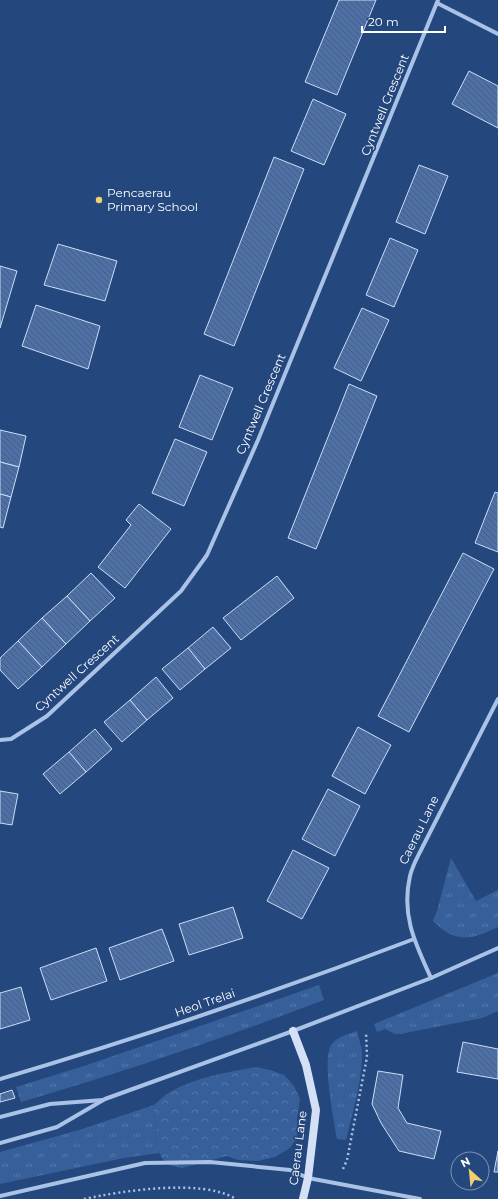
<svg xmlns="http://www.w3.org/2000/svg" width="498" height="1199" font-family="Montserrat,sans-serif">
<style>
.grass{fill:url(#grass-tufts)}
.forest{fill:url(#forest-crowns)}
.building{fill:url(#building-back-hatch);stroke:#ccddf5}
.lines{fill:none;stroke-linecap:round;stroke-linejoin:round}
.path{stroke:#a9c2e6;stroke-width:2.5;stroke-dasharray:2 3;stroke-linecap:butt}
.street{stroke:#a9c2e6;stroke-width:4}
.secondary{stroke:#d3e0f5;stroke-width:8}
.poi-dot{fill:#f0d06d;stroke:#24477e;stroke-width:1.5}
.labels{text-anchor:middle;stroke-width:3.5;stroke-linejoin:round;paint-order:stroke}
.street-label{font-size:12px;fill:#fff;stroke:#24477e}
.poi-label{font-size:12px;fill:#fff;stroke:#24477e;text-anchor:start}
</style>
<defs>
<pattern id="grass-tufts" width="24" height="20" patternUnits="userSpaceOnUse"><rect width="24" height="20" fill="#37609b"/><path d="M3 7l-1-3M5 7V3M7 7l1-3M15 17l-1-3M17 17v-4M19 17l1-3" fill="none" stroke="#5578aa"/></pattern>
<pattern id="forest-crowns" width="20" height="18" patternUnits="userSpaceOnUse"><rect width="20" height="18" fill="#37609b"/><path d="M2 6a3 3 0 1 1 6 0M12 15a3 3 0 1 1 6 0" fill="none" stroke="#5578aa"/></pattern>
<pattern id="building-back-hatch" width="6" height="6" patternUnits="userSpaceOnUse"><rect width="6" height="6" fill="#4c70a7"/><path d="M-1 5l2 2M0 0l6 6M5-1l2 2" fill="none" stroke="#4c5c75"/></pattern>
</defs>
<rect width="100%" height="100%" fill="#24477e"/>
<!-- grass -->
<g class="grass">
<path d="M451 858 476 901 498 890V927C471 940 456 944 433 921L437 911Z"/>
<polygon points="498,973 498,1011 482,1018 400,1034 395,1034 385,1029 377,1032 374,1024"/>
<path d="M319 985 324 1000C224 1038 123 1072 21 1102L16 1087 87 1065Z"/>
<path d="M357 1031C359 1040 363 1049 362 1058 361 1086 352 1114 346 1140L337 1139C334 1120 321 1057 332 1044 337 1037 349 1034 357 1031Z"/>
<polygon points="154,1105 153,1114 158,1127 154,1138 160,1153 124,1158 0,1184 0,1152 79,1130"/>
</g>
<!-- forest -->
<path class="forest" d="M256 1067 270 1070 284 1075 294 1086 300 1099 297 1119V1138L290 1148 275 1157 258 1161 238 1160 227 1156 182 1168 169 1165 161 1157 160 1153 154 1138 158 1127 153 1114 154 1105C159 1101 164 1095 170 1092 197 1077 227 1072 256 1067Z"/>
<!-- building -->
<g class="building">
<polygon points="339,0 376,0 337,95 305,82"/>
<polygon points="469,71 498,86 498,128 452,104"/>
<polygon points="313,99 346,114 324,165 291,151"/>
<polygon points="274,157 304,169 234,346 204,334"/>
<polygon points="419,165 448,176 425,234 396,222"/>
<polygon points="390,238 418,250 394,307 366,295"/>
<polygon points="58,244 117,261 105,301 44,285"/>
<polygon points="0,266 17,271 0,328"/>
<polygon points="36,305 100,326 88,369 22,346"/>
<polygon points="362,308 389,320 361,381 334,368"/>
<polygon points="200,375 233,388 212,440 179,427"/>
<polygon points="349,384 377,396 316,549 288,538"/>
<polygon points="0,430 26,436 19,467 0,462"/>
<polygon points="175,439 207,452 184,506 152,493"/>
<polygon points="0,462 19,467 11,497 0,494"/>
<polygon points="495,492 498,493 498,552 475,543"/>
<polygon points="0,494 11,497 3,528 0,527"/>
<polygon points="139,504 171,529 125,588 98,567 131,525 126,520"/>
<polygon points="463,553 494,569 409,732 378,716"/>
<polygon points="91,573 115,598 90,621 67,596"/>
<polygon points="277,576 294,598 241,640 223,618"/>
<polygon points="67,596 90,621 66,644 42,618"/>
<polygon points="42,618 66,644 42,667 18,641"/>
<polygon points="213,627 231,648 205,669 188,648"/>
<polygon points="18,641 42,667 18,689 0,670 0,658"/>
<polygon points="188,648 205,669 180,690 162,669"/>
<polygon points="156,677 173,698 147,720 130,700"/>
<polygon points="130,700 147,720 122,742 104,722"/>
<polygon points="358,727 391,745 365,794 332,776"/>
<polygon points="95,729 112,749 86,772 69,752"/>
<polygon points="69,752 86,772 60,794 43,774"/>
<polygon points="328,789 360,806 335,856 302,839"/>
<polygon points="0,791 18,794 12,825 0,823"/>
<polygon points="293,850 329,868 302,919 267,901"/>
<polygon points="233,907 243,938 189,955 179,924"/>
<polygon points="162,929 174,961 120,980 109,948"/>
<polygon points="96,948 107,981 51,1000 40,968"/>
<polygon points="21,987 30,1020 0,1029 0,993"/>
<polygon points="463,1042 498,1049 498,1079 457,1072"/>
<polygon points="378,1071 403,1075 398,1108 407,1123 441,1131 434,1159 399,1151 381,1123 372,1104"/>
<polygon points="12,1090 15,1098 0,1102 0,1094"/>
<polygon points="498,1151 498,1172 494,1172"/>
</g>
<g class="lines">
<!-- path -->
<g class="path">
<polyline points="343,1169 347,1160 367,1057 366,1032"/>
<path d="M84 1199C122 1191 202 1178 236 1199"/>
</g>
<!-- street -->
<g class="street">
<polyline points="437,3 498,34"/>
<polyline points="0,740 11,739 47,716 181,591 207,555 258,440 438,0"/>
<path d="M431 978C415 943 401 915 410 876 412 867 417 858 421 850L498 699"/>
<path d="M0 1079C139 1038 278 991 414 939"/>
<polyline points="0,1117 50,1104 103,1100"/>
<polyline points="0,1143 57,1127 105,1099 293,1031 431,978 498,948"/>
<polyline points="0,1196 145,1163 210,1162 290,1170 308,1178 420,1199"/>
</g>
<!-- secondary -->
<polyline class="secondary" points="293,1031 306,1065 316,1110 308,1178 303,1199"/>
</g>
<!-- markers -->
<circle class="poi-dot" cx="99" cy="200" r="4"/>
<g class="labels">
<!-- street labels -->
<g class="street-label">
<text transform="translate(385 105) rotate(-68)" y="4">Cyntwell Crescent</text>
<text transform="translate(261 404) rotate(-67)" y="4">Cyntwell Crescent</text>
<text transform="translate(77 673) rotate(-42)" y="4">Cyntwell Crescent</text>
<text transform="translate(419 830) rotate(-64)" y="4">Caerau Lane</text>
<text transform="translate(205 1003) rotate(-19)" y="4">Heol Trelai</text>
<text transform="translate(298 1148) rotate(-83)" y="4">Caerau Lane</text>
</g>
<!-- poi labels -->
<g class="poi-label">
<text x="107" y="197">Pencaerau<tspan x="107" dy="14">Primary School</tspan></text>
</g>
</g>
<!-- north arrow -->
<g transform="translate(470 1171) rotate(333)"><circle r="19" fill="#24477e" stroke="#7c91b2"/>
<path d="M0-3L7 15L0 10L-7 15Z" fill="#f0d06d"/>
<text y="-6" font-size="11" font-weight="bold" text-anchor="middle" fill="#ffffff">N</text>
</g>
<!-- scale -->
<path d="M362 26v6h83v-6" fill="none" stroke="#ffffff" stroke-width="2"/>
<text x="368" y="26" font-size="12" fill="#ffffff" stroke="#24477e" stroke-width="3" paint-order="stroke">20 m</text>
</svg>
